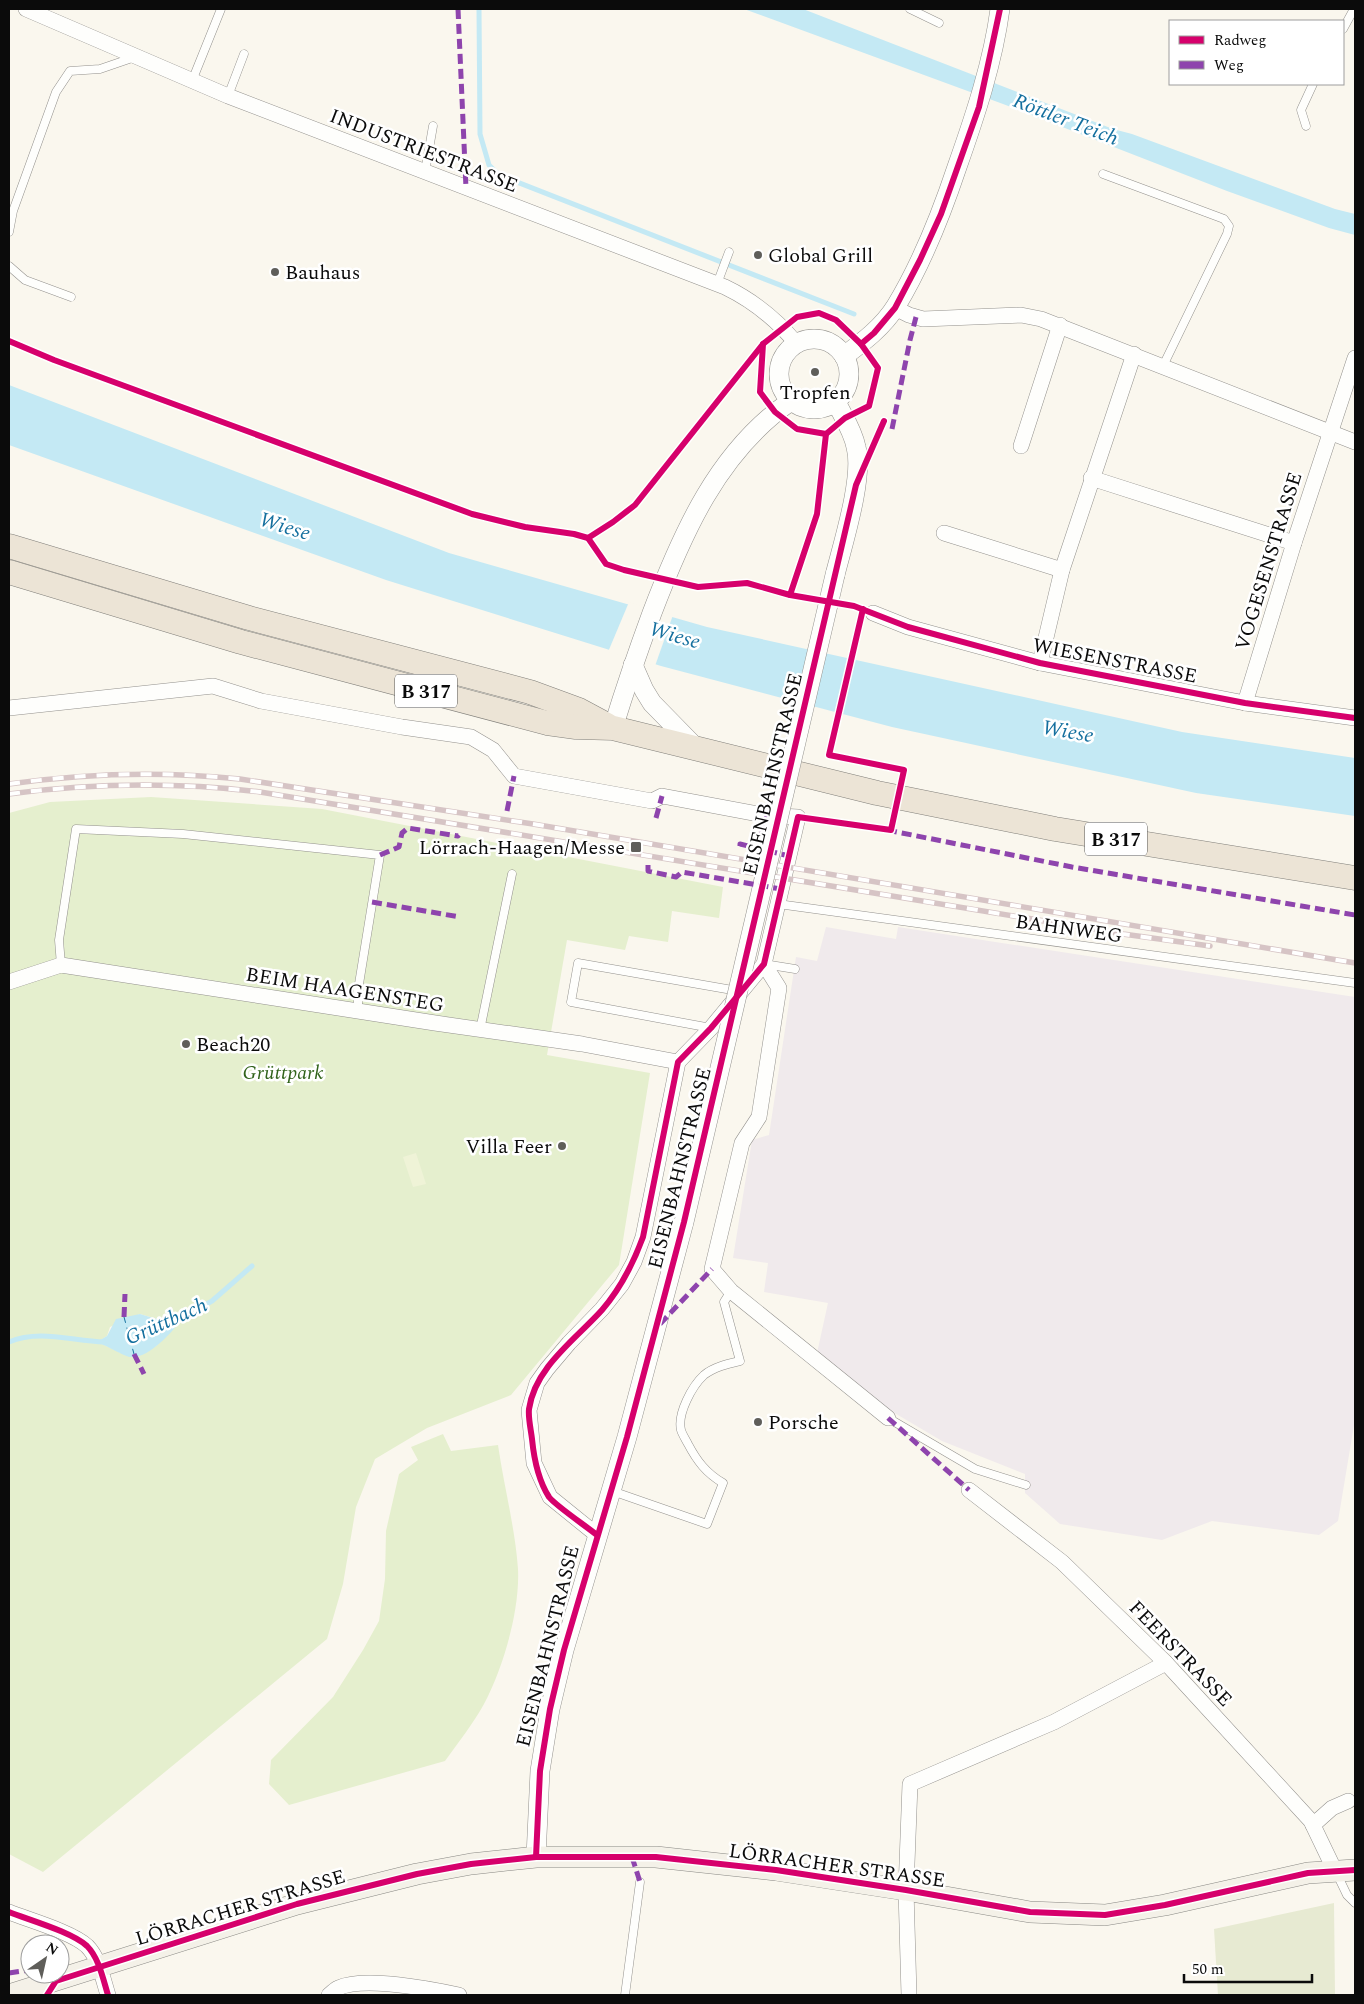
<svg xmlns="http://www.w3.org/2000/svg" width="1364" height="2004" font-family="Spectral,serif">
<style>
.industrial{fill:#f0eaec}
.green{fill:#e5efce;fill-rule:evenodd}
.cemetery{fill:#e7ead2}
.pitch{fill:#eff3d7}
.water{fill:#c4e9f4}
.pier{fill:#faf7ee}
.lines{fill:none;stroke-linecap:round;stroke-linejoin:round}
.stream{stroke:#c4e9f4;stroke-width:5}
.ferry{stroke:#146f9e;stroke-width:1;stroke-dasharray:6 5;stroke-linecap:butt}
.service-casing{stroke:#93918d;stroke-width:9}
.minor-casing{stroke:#93918d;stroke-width:16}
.tertiary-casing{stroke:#93918d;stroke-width:20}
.secondary-casing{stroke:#898884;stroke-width:22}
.primary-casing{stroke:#807f7a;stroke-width:25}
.service{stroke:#fefefc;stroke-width:8}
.minor{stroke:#fefefc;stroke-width:15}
.tertiary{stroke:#fefefc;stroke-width:19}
.secondary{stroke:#f4f1e8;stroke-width:21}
.primary{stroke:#ece4d6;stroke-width:24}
.rail-casing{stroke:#d6c4c5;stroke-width:5.5}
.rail{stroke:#fff;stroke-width:4;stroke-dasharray:11;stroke-linecap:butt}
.tertiary-bridge-casing{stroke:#93918d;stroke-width:20;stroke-linecap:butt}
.tertiary-bridge{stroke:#fefefc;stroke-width:19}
.quiet{stroke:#8e44ad;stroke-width:5;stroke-dasharray:10 5;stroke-linecap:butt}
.cycleway-casing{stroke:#fff;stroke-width:9}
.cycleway{stroke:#d6006c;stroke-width:6}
.poi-dot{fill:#5f5e5a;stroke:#fff;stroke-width:2}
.labels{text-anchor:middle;stroke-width:5;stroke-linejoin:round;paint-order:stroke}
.shield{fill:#fff;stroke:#545454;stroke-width:1}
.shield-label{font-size:19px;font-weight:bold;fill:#0b0b0b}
.street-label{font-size:20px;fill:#0b0b0b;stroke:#fff}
.poi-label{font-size:20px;fill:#0b0b0b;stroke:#fff;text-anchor:start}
.park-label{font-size:20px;font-style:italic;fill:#31631b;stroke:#fff}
.water-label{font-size:21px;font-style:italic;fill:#146f9e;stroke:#fff}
</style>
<rect width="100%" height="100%" fill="#faf7ee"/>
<!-- industrial -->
<polygon class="industrial" points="826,927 896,939 898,927 1355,997 1355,1419 1338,1521 1319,1535 1212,1521 1162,1540 1060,1524 1025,1493 1025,1474 942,1441 881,1405 817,1353 828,1303 764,1292 768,1263 733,1258 752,1140 769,1135 796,957 817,961"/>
<!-- green -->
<g class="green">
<path d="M151 797 322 809 723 887 719 918 672 911 668 942 629 936 625 950 567 940 547 1055 650 1073 619 1265 511 1395 427 1428 375 1459 356 1507 343 1584 327 1639 43 1872 9 1854V813L50 802ZM140 1314 160 1320 182 1318 156 1346 121 1353 98 1342 107 1336 110 1327Z"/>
<path d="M443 1434 451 1451 498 1445C504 1487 515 1527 518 1569 520 1611 503 1668 484 1704 473 1724 458 1743 445 1761L289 1805 269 1784 271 1760 333 1697 363 1650 379 1621 385 1579 386 1531 399 1474 418 1460 411 1447Z"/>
</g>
<!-- cemetery -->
<polygon class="cemetery" points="1334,1903 1335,1995 1218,1995 1214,1929"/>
<!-- pitch -->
<polygon class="pitch" points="416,1153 426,1184 413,1187 403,1157"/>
<!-- water -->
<g class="water">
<polygon points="744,9 803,9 1113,129 1132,134 1335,209 1355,214 1355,235 1329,228 1227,191 1003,104"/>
<polygon points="9,385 449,553 707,627 1182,732 1355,758 1355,816 1196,793 892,727 661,666 386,580 9,445"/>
<path d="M140 1314 160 1320 183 1318C172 1332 149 1359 130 1357 124 1356 105 1345 97 1342L107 1336 116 1319Z"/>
</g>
<!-- pier -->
<polygon class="pier" points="629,602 673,615 655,666 608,652"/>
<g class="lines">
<!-- stream -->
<g class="stream">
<polyline points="479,9 480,134 489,165 499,175 854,314"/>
<polyline points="178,1320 212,1301 252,1266"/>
<path d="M9 1342C39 1329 72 1341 104 1342"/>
</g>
<!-- ferry -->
<polyline class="ferry" points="124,1317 134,1354"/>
<defs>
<g id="service">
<polyline points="910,9 939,23"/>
<polyline points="1343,29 1354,9"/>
<polyline points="192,81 221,9"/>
<polyline points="228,96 244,54"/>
<polyline points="1306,126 1301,110 1313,84"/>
<polyline points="425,172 433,126"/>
<polyline points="1103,174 1224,219 1229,226 1227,234 1163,366"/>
<polyline points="9,232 13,211 56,92 70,71 100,69 135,57"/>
<polyline points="9,266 25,280 71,297"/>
<polyline points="717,284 729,252"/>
<polyline points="778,904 1355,983"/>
<polyline points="764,964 795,969"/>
<polyline points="61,965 59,940 76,829 183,834 380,855 358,990 358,1011"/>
<polyline points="711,1028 571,1002 578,963 738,991"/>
<polyline points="480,1030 512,874"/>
<polyline points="888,1418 975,1469 1026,1485"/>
<path d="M612 1491 707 1524 723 1483C706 1473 697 1461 688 1444 686 1440 682 1434 681 1430 677 1414 692 1386 704 1375 714 1367 727 1364 740 1361L724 1302 731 1291"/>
<polyline points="1336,1872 1347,1895 1355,1903"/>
<polyline points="625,1995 640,1882"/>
</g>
<g id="minor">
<path d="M26 9 228 96 725 287C754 301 776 319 796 343"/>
<polyline points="895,308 909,315 923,319 1021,315 1041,319 1355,442"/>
<polyline points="1021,446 1060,325"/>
<polyline points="1091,478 1294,543"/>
<polyline points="944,533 1062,570"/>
<polyline points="873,613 908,627 1040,663 1245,703 1355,718"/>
<polyline points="1040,663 1062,570 1134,354"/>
<polyline points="1245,703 1294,543 1355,358"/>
<polyline points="9,708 213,686 261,701 402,727 471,737 493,750 514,776 652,801 662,796 763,815 798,817 764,964 711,1028 678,1062 643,1237 634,1262 622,1284 602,1309 569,1343 547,1369 537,1383 529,1410 534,1463 550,1497 597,1535"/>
<polyline points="764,964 779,988 759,1117 742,1143 712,1269 731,1291 888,1418"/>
<polyline points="9,982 61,965 435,1023 582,1044 678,1062"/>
<polyline points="969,1490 1062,1562 1166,1663 1311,1821 1335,1871"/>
<polyline points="1313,1825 1332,1808 1348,1801"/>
<path d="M9 1912C29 1920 72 1932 87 1946 99 1958 103 1979 108 1995"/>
<path d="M329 1995C332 1993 335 1989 338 1988 365 1976 430 1989 459 1995"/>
<polyline points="909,1995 906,1890 910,1784 1054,1722 1166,1663"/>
</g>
<g id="tertiary">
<circle cx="814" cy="374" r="35"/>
<path d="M844 356C863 342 883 327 896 306 922 263 941 215 957 167 975 116 993 62 1000 9"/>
<path d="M835 575C843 543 864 477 856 447 853 431 843 416 836 402"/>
<polyline points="633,665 644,690 652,703 697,749"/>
<path d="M613 728C625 689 638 651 652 613 682 534 718 451 791 401"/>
<polyline points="536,1857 540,1771 550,1709 564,1650 627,1437 684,1222"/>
</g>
<polyline id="secondary" points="9,1995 297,1904 417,1874 471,1864 536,1857 656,1857 776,1870 906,1890 1030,1912 1105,1915 1165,1905 1308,1873 1355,1870"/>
<g id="primary">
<polyline points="9,546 249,618 530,692 579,710 607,725"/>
<polyline points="9,572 241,642 547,723 576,727 613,728 877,793 1055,829 1355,878"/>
</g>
</defs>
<!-- service casing -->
<use href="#service" class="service-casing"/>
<!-- minor casing -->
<use href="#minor" class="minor-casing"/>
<!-- tertiary casing -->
<use href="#tertiary" class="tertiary-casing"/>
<!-- secondary casing -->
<use href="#secondary" class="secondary-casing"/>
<!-- primary casing -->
<use href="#primary" class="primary-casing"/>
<!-- service -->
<use href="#service" class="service"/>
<!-- minor -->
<use href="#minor" class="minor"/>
<!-- tertiary -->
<use href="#tertiary" class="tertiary"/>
<!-- secondary -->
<use href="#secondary" class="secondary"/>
<!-- primary -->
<use href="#primary" class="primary"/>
<defs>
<g id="rail">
<path d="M9 784C86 773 163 771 240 779L533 824 1355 963"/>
<path d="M9 794C93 783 176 782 260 792L1123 934 1210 946"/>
</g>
</defs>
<!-- rail casing -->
<use href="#rail" class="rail-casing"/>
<!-- rail -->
<use href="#rail" class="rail"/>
<defs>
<polyline id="tertiary-bridge" points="684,1222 835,575"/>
</defs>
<!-- tertiary-bridge casing -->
<use href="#tertiary-bridge" class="tertiary-bridge-casing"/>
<!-- tertiary-bridge -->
<use href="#tertiary-bridge" class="tertiary-bridge"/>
<!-- quiet -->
<g class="quiet">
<polyline points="458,9 466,188"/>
<polyline points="892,429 910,340 916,317"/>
<polyline points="507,811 514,776"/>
<polyline points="656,818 662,796"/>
<polyline points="887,830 1072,867 1355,915"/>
<polyline points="740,846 740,844 789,856"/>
<polyline points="757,849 767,816"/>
<polyline points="380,855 399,847 402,833 408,828 458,836 459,835"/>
<polyline points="648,865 648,871 676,877 682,872 781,889"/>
<polyline points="372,902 460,917"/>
<polyline points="124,1317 125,1294"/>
<polyline points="660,1324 712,1269"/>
<polyline points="134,1354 144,1374"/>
<polyline points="888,1418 969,1490"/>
<polyline points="632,1857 640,1882"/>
<polyline points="9,1973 30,1970"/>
<polyline points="45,1974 56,1981 55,1983"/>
</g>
<defs>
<g id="cycleway">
<polyline points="9,341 54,360 472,514 525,527 574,534 588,538 606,564 624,570 698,587 747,583 790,595 854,606 908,627 1040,663 1245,703 1355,718"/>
<polyline points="763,344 760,392 775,412 797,429 826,434"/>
<polyline points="861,344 874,333 895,308 920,260 941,214 979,107 1000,9"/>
<polyline points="588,538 613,522 635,505 763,344 797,317 819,313 836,320 861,344 878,368 869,406 845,418 826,434 817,514 790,595"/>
<path d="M597 1535C586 1526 556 1506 549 1497 538 1480 534 1459 532 1439 531 1430 528 1418 529 1409 535 1367 576 1339 602 1310 621 1288 633 1264 643 1237L678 1062 711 1028 764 964 798 817 891 830 904 770 829 755 863 609"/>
<polyline points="536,1857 540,1771 550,1709 564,1650 627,1437 684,1222 856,485 884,421"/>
<path d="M9 1912C29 1920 72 1932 87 1946 99 1958 103 1979 108 1995"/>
<polyline points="47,1995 56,1981 297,1904 417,1874 471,1864 536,1857 656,1857 776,1870 906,1890 1030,1912 1105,1915 1165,1905 1308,1873 1355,1870"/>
</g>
</defs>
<!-- cycleway casing -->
<use href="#cycleway" class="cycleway-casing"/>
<!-- cycleway -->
<use href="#cycleway" class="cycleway"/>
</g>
<!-- markers -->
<g class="poi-dot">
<circle cx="758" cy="255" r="5"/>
<circle cx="275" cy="272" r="5"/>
<circle cx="815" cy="372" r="5"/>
<rect x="630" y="841" width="12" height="12" rx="2.5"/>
<circle cx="186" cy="1044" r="5"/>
<circle cx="562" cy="1146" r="5"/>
<circle cx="758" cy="1422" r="5"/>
</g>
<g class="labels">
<!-- shield labels -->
<g class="shield">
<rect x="395" y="674.5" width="62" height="33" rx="4"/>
<rect x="1085" y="822.5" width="62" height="33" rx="4"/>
</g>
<g class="shield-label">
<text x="426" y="698">B 317</text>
<text x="1116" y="846">B 317</text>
</g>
<!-- street labels -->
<g class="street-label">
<text transform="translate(424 150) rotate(21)" y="7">INDUSTRIESTRASSE</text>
<text transform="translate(1268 561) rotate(-73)" y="7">VOGESENSTRASSE</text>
<text transform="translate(1115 660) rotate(11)" y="7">WIESENSTRASSE</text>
<text transform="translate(772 774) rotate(-77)" y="7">EISENBAHNSTRASSE</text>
<text transform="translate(1069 928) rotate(8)" y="7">BAHNWEG</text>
<text transform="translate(345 989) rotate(9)" y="7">BEIM HAAGENSTEG</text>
<text transform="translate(679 1168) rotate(-76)" y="7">EISENBAHNSTRASSE</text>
<text transform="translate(547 1646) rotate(-76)" y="7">EISENBAHNSTRASSE</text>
<text transform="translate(1181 1653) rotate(46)" y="7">FEERSTRASSE</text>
<text transform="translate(837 1865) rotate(8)" y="7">LÖRRACHER STRASSE</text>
<text transform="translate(240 1907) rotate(-17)" y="7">LÖRRACHER STRASSE</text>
</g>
<!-- poi labels -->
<g class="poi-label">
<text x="768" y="262">Global Grill</text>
<text x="285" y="279">Bauhaus</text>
<text x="815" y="399" text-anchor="middle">Tropfen</text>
<text x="625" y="854" text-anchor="end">Lörrach-Haagen/Messe</text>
<text x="196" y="1051">Beach20</text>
<text x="552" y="1153" text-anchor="end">Villa Feer</text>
<text x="768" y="1429">Porsche</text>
</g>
<!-- park labels -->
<g class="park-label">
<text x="283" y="1079">Grüttpark</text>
</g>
<!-- water labels -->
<g class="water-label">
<text transform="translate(1066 119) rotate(21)" y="7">Röttler Teich</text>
<text transform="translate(285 526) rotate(17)" y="7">Wiese</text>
<text transform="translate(675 635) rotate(16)" y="7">Wiese</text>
<text transform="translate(1068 731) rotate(10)" y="7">Wiese</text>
<text transform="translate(166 1321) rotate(-24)" y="7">Grüttbach</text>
</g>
</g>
<!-- border -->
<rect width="1364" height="2004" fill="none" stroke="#0b0b0b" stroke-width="20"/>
<!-- legend -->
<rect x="1169" y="20" width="175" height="65" fill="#ffffff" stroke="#9d9d9d"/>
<rect x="1179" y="36" width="25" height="8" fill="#d6006c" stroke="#9d9d9d"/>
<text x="1214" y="45" font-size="15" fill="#0b0b0b">Radweg</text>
<rect x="1179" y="61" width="25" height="8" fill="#8e44ad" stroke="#9d9d9d"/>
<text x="1214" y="70" font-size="15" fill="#0b0b0b">Weg</text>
<!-- north arrow -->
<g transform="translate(45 1959) rotate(34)"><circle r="24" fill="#ffffff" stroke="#9d9d9d"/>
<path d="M0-4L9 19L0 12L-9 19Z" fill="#5f5e5a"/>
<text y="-8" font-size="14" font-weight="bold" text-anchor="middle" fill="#0b0b0b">N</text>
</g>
<!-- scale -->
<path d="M1184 1974v8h128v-8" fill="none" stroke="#0b0b0b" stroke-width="2.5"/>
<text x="1192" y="1974" font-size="15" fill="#0b0b0b" stroke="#ffffff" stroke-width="4" paint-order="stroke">50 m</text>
</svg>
